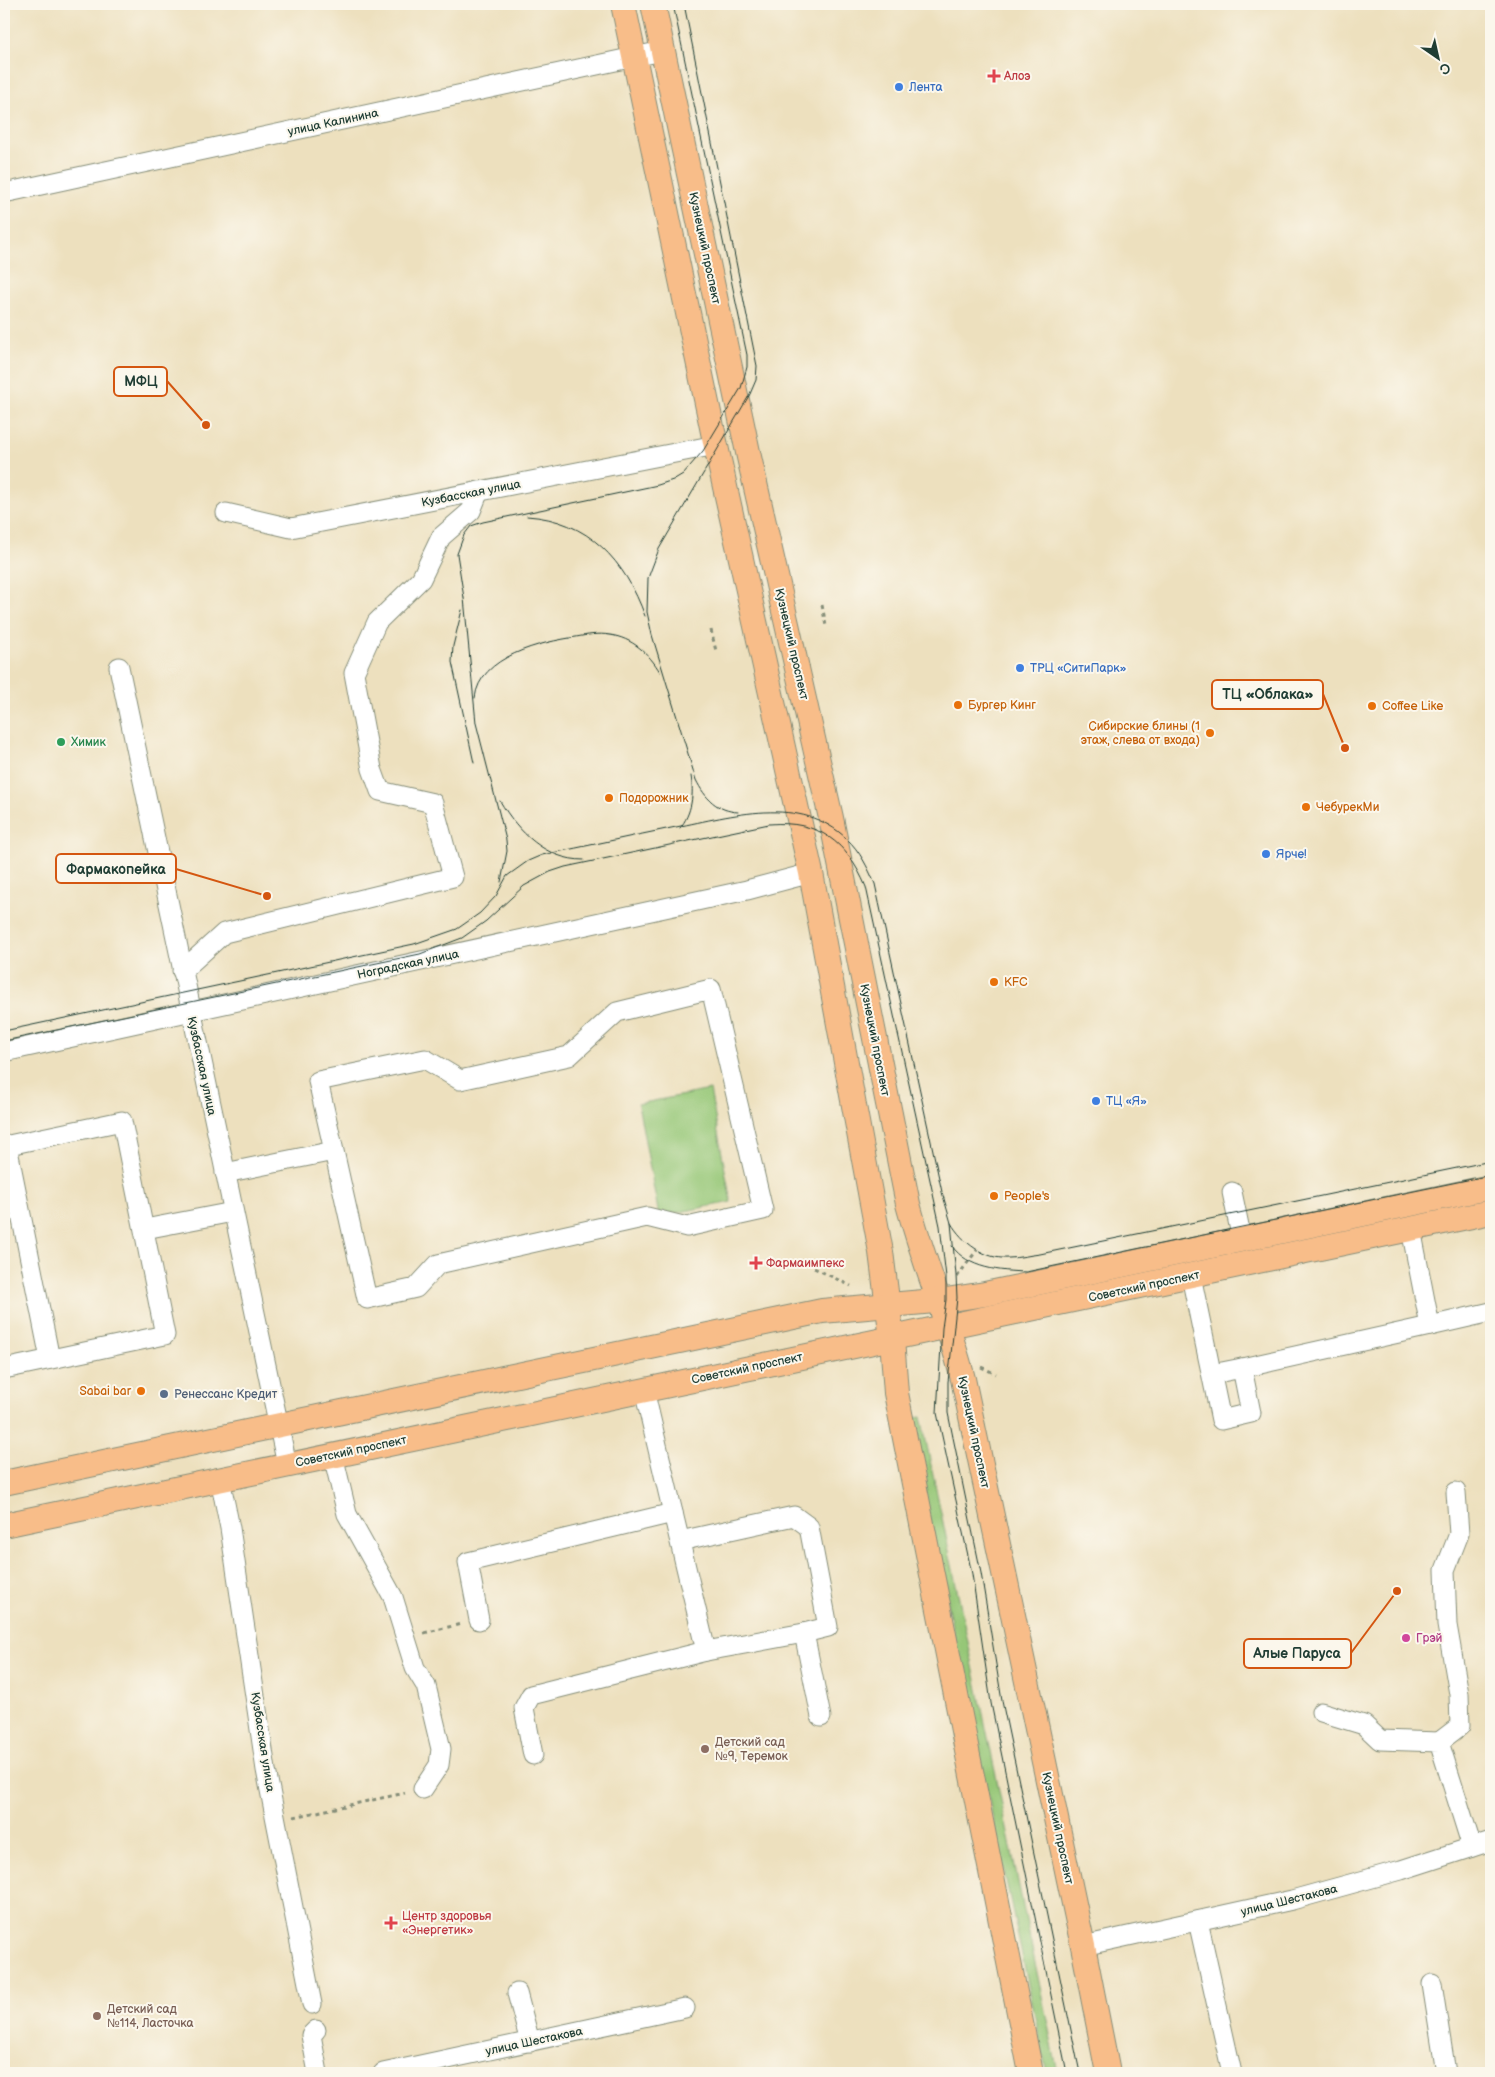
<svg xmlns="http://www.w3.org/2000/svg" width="1495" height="2077" font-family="'Balsamiq Sans',sans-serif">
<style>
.green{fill:#96c777;stroke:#5a8256}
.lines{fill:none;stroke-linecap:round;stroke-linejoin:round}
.minor-casing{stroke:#868e79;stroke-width:21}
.major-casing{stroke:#868e79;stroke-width:26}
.path{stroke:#868e79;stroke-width:3;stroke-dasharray:4 4;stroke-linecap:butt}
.minor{stroke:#fff;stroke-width:19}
.major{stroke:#f8bd89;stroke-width:24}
.tram{stroke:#1f3d34;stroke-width:1}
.health-dot{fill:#e0444e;stroke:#fbf7ec;stroke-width:2}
.shop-dot{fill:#3f7fe0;stroke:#fbf7ec;stroke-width:2}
.food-dot{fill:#e8710a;stroke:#fbf7ec;stroke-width:2}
.leisure-dot{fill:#2e9e5b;stroke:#fbf7ec;stroke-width:2}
.service-dot{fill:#5c6f8a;stroke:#fbf7ec;stroke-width:2}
.hotel-dot{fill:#d1479c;stroke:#fbf7ec;stroke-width:2}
.education-dot{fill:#8d6e63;stroke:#fbf7ec;stroke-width:2}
.labels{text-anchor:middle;stroke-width:4;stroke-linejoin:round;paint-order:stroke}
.health-label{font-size:12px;fill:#be3a42;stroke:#fbf7ec;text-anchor:start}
.shop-label{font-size:12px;fill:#366cbe;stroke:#fbf7ec;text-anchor:start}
.street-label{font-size:12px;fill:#1f3d34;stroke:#fbf7ec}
.food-label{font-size:12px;fill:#c56008;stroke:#fbf7ec;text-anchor:start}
.leisure-label{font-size:12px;fill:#27864d;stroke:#fbf7ec;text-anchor:start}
.service-label{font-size:12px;fill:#4e5e75;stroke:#fbf7ec;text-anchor:start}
.hotel-label{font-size:12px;fill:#b23c85;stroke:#fbf7ec;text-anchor:start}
.education-label{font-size:12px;fill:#785e54;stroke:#fbf7ec;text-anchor:start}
.leader{fill:none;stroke:#d45610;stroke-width:2}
.callout-dot{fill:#d45610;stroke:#fbf7ec;stroke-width:2}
.callout{fill:#fbf7ec;stroke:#d45610;stroke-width:2}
.callout-label{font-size:14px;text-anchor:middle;font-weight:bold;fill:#1f3d34}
</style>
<rect width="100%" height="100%" fill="#fbf7ec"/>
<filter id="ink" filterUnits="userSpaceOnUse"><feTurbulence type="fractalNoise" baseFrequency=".02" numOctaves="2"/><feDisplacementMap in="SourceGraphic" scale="10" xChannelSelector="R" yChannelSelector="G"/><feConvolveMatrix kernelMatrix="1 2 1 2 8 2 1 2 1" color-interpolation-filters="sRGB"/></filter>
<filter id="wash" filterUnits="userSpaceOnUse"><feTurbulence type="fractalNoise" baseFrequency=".0096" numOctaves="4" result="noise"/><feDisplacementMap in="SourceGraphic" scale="20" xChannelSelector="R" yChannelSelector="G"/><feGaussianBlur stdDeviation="1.12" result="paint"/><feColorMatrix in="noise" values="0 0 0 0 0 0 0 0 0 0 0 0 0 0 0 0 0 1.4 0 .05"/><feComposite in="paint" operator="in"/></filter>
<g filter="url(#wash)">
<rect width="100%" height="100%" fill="#ede0be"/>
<!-- green -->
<g class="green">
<polygon points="710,1090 731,1202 659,1216 638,1104"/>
<polygon points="921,1417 1058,2073 1047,2073 908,1419"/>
</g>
</g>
<g filter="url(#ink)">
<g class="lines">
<defs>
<g id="minor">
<polyline points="4,193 662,51"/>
<polyline points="226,513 291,528 716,445"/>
<polyline points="119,667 287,1465"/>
<polyline points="182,971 224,933 453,877 433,803 380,791 372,769 354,673 377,622 421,579 441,537 471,511 479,491"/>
<polyline points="4,1052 747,890 811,873"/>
<polyline points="7,1145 50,1359"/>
<polyline points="4,1146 122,1121 165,1335 4,1369"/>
<polyline points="225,1173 334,1151 318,1081 425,1059 460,1080 569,1056 617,1012 711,989 763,1210 687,1227 647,1217 438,1264 416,1288 367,1299 334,1151"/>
<polyline points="1232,1192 1242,1240"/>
<polyline points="145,1229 233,1212"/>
<polyline points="1411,1229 1430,1326 1491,1312"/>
<polyline points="1191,1276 1221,1420 1251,1413 1242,1368 1212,1374"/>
<polyline points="1242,1368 1430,1326"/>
<polyline points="333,1455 347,1514 393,1597 415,1668 426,1686 441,1749 439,1765 423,1789"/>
<polyline points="220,1479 230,1528 266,1770 312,2004"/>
<polyline points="673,1513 706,1651 804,1633 828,1627 809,1527 794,1516 680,1541"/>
<polyline points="479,1620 468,1562 673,1513 644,1390"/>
<polyline points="804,1633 821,1717"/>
<polyline points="1321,1712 1364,1725 1380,1740 1439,1742 1472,1847"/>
<polyline points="1439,1742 1460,1726 1459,1694 1447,1625 1445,1570 1459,1534 1456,1492"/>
<polyline points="533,1755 524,1708 531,1695 706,1651"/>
<polyline points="1198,1921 1232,2073"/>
<polyline points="1083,1946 1292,1900 1401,1870 1491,1841"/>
<polyline points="1432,1984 1446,2073"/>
<polyline points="517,1993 530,2042"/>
<polyline points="316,2030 311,2035 318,2073"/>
<polyline points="383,2073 685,2008"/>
</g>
<g id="major">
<polyline points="623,4 717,451 811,873 881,1252 892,1339 896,1393 1031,2073"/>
<path d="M653 4 749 457 831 818 908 1204C924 1264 948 1320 963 1379L1083 1946 1108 2073"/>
<polyline points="4,1483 822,1311 946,1300 985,1294 1491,1187"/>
<polyline points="4,1525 1491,1212"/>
</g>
</defs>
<!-- minor casing -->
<use href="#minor" class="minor-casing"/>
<!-- major casing -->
<use href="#major" class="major-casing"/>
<!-- path -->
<g class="path">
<polyline points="822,605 826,626"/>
<polyline points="711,630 716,651"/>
<polyline points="814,1268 851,1286"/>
<polyline points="957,1277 977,1250"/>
<polyline points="981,1367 996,1374"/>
<polyline points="424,1633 461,1624"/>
<polyline points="294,1817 405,1793"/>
</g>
<!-- minor -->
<use href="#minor" class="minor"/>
<!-- major -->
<use href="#major" class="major"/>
<!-- tram -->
<g class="tram">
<path d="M684 4 757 366 756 380 750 394 659 549 648 578 647 612 652 635 696 780C705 798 717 811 738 812"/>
<path d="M527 516C589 520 625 561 645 616"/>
<polyline points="462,610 453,646 452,662 474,763"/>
<path d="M475 698C479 656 542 642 576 637 587 635 599 633 610 635 632 638 649 653 660 672"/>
<path d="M500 801C518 832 546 860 584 860"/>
<path d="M680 828C692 813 694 794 691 776"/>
<polyline points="501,882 507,851 506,840 476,723 464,598 457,554 464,535 471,526 483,522 658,485 673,480 683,474 703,451 741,388 747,367 747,355 673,4"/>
<path d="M4 1031 414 944 457 929 480 913 496 896 507 876 528 861 542 855C587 846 632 836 676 827 731 816 801 794 847 839 860 851 868 868 875 884L942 1192 951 1223 956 1275 957 1298 948 1382V1413L981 1573 1002 1701 1080 2073"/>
<path d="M4 1041 420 954 462 938 486 921 524 886 550 872 565 867 769 824C819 820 847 842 866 887L940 1226 946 1277V1300L942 1328 937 1413 972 1574 991 1703 1067 2073"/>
<path d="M951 1223C962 1242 985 1260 1009 1258 1019 1258 1030 1255 1040 1254L1491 1161"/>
<path d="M952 1246C968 1269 1000 1271 1026 1272L1491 1175"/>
</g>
</g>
</g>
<!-- markers -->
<g class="health-dot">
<path d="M991.5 68.5h5v5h5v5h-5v5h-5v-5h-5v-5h5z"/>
<path d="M753.5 1255.5h5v5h5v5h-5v5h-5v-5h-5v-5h5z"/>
<path d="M388.5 1915.5h5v5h5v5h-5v5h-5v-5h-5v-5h5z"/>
</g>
<g class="shop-dot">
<circle cx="899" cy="87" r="5"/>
<circle cx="1020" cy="668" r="5"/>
<circle cx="1266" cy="854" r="5"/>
<circle cx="1096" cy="1101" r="5"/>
</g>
<g class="food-dot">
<circle cx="958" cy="705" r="5"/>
<circle cx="1372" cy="706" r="5"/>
<circle cx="1210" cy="733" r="5"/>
<circle cx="609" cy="798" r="5"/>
<circle cx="1306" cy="807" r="5"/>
<circle cx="994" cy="982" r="5"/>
<circle cx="994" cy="1196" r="5"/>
<circle cx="141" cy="1391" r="5"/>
</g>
<circle class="leisure-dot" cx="61" cy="742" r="5"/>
<circle class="service-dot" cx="164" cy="1394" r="5"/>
<circle class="hotel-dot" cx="1406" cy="1638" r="5"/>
<g class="education-dot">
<circle cx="705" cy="1749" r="5"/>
<circle cx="97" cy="2016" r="5"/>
</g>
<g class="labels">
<!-- health labels -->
<g class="health-label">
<text x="1004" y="80">Алоэ</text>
<text x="766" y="1267">Фармаимпекс</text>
<text x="402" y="1920">Центр здоровья<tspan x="402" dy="14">«Энергетик»</tspan></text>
</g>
<!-- shop labels -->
<g class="shop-label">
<text x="909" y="91">Лента</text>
<text x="1030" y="672">ТРЦ «СитиПарк»</text>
<text x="1276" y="858">Ярче!</text>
<text x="1106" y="1105">ТЦ «Я»</text>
</g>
<!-- street labels -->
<g class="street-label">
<text transform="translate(333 122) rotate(-12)" y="4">улица Калинина</text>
<text transform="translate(705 248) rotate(78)" y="4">Кузнецкий проспект</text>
<text transform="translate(471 493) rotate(-11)" y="4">Кузбасская улица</text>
<text transform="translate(792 644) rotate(77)" y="4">Кузнецкий проспект</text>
<text transform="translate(408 964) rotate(-12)" y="4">Ноградская улица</text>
<text transform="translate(875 1040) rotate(79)" y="4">Кузнецкий проспект</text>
<text transform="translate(202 1066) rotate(78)" y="4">Кузбасская улица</text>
<text transform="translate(1144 1286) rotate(-12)" y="4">Советский проспект</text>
<text transform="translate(747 1368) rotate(-12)" y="4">Советский проспект</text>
<text transform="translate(974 1432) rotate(78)" y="4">Кузнецкий проспект</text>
<text transform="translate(351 1451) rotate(-12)" y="4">Советский проспект</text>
<text transform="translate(263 1742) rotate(81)" y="4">Кузбасская улица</text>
<text transform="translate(1058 1828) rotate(78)" y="4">Кузнецкий проспект</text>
<text transform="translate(1289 1900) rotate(-14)" y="4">улица Шестакова</text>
<text transform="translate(534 2041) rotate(-12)" y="4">улица Шестакова</text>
</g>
<!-- food labels -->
<g class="food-label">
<text x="968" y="709">Бургер Кинг</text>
<text x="1382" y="710">Coffee Like</text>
<text x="1200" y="730" text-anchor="end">Сибирские блины (1<tspan x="1200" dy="14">этаж, слева от входа)</tspan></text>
<text x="619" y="802">Подорожник</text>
<text x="1316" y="811">ЧебурекМи</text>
<text x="1004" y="986">KFC</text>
<text x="1004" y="1200">People's</text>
<text x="131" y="1395" text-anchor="end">Sabai bar</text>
</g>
<!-- leisure labels -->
<g class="leisure-label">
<text x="71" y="746">Химик</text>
</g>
<!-- service labels -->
<g class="service-label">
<text x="174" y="1398">Ренессанс Кредит</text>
</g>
<!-- hotel labels -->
<g class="hotel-label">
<text x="1416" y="1642">Грэй</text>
</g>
<!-- education labels -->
<g class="education-label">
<text x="715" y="1746">Детский сад<tspan x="715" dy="14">№9, Теремок</tspan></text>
<text x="107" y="2013">Детский сад<tspan x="107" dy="14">№114, Ласточка</tspan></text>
</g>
</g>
<!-- callouts -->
<path class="leader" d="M206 425L167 381M1345 748L1323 694M267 896L176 869M1397 1591L1351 1653"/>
<g class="callout-dot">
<circle cx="206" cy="425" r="5"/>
<circle cx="1345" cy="748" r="5"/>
<circle cx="267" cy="896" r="5"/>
<circle cx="1397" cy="1591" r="5"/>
</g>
<g class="callout">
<rect x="114" y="367" width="53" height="29" rx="5"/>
<rect x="1212" y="680" width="111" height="29" rx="5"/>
<rect x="56" y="854" width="120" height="29" rx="5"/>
<rect x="1244" y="1639" width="107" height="29" rx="5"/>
</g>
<g class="callout-label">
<text x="141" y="386">МФЦ</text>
<text x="1268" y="699">ТЦ «Облака»</text>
<text x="116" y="874">Фармакопейка</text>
<text x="1297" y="1658">Алые Паруса</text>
</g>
<!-- margin -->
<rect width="1495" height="2077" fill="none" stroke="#fbf7ec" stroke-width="20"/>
<!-- north arrow -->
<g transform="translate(1438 58) rotate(146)" stroke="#fbf7ec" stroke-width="4" paint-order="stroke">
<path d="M0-4L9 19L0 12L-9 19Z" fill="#1f3d34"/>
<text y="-8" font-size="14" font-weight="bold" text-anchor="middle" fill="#1f3d34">С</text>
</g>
</svg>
